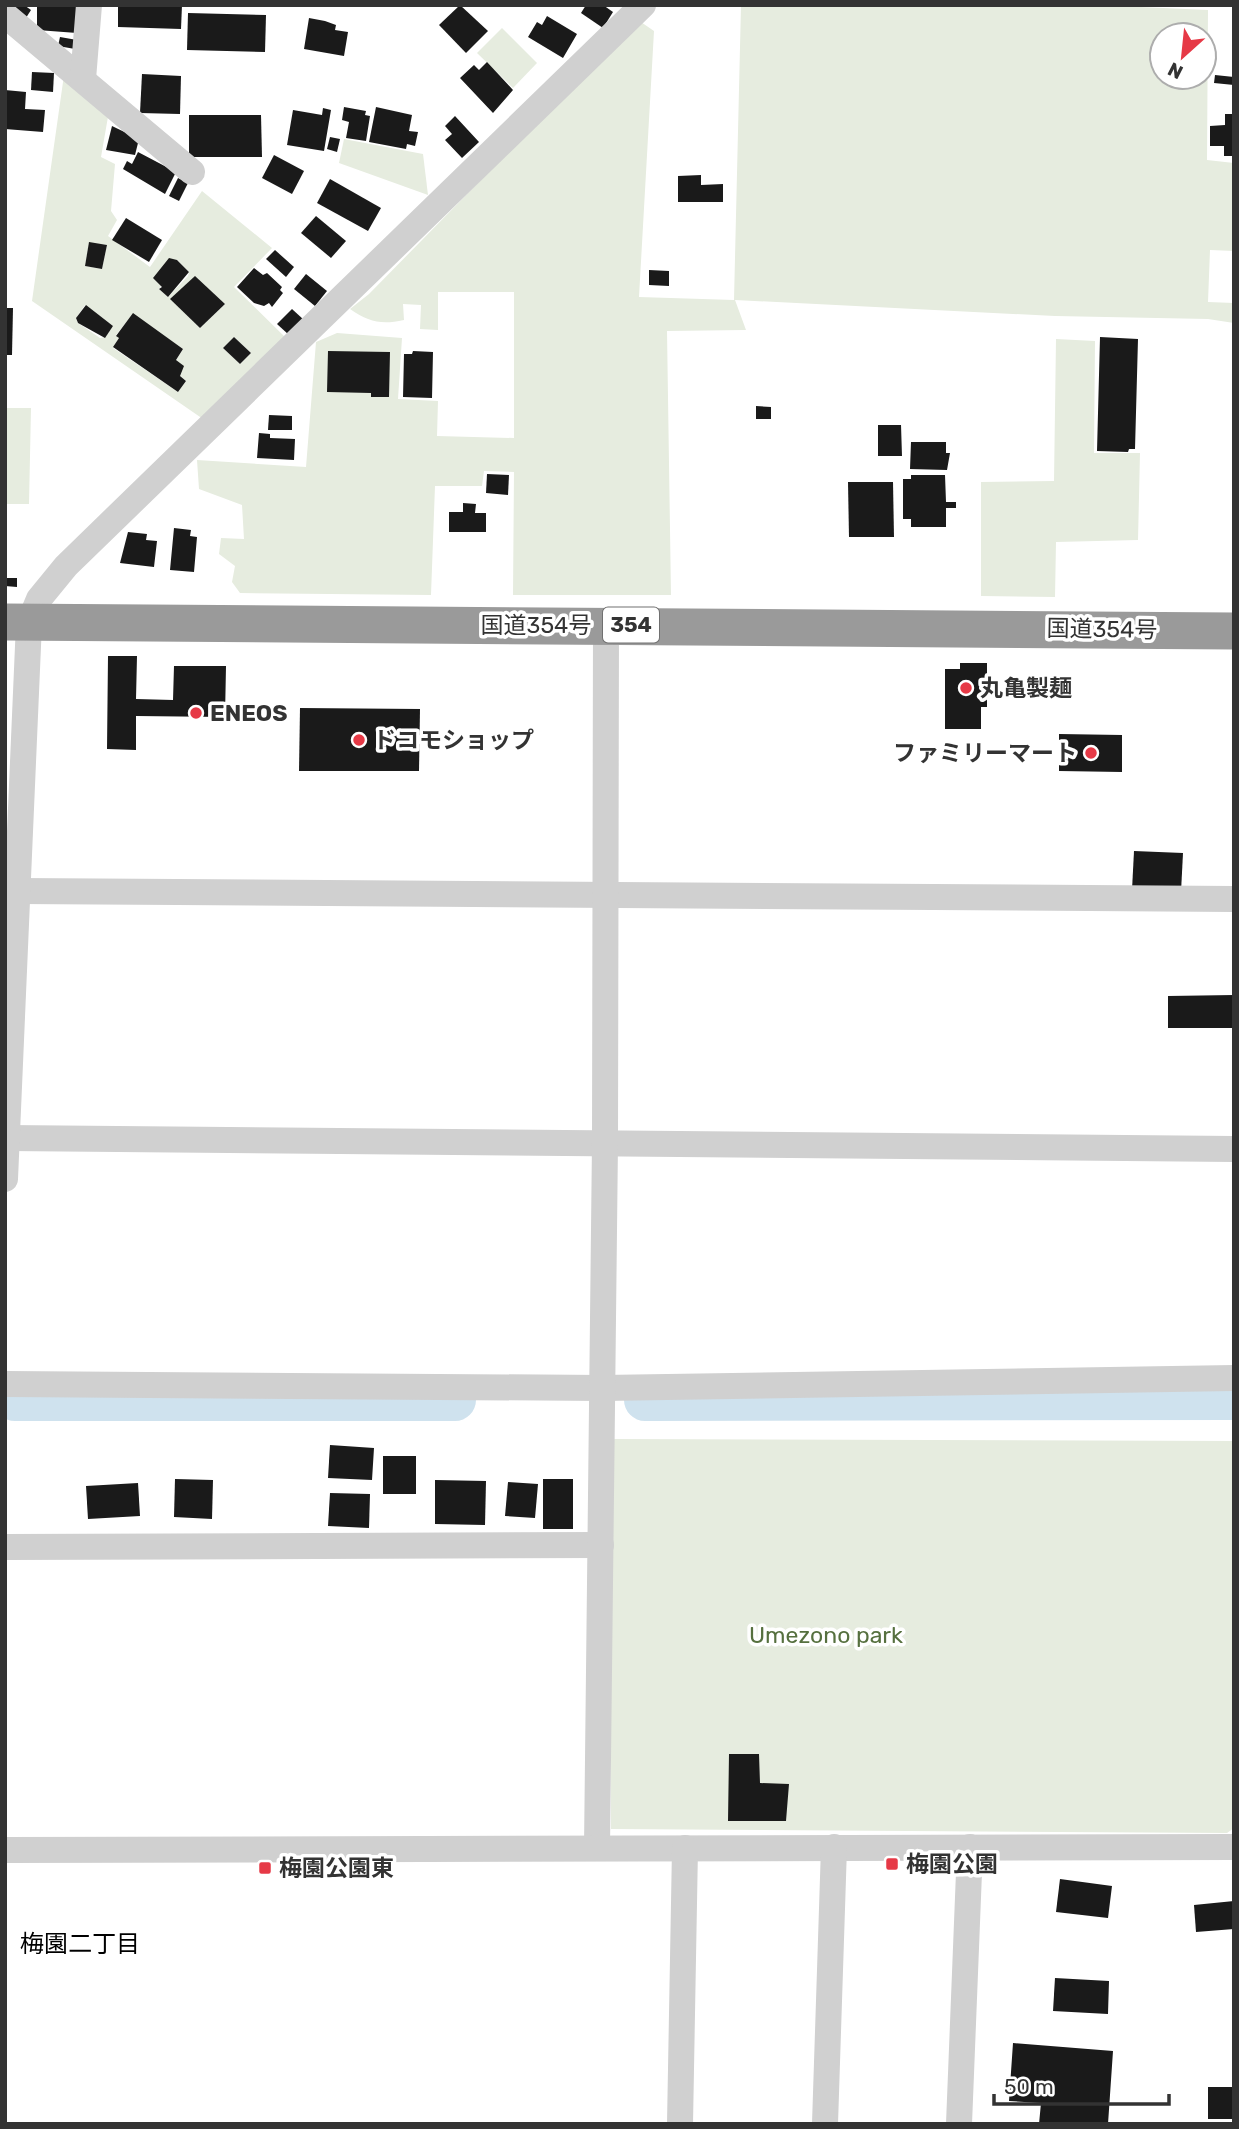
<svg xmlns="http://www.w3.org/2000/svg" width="1239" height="2129" font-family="Rubik,'Noto Sans JP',sans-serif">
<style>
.green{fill:#e6ecdf;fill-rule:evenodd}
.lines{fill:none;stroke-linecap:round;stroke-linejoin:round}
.canal{stroke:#cfe2ee;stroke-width:24}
.river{stroke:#cfe2ee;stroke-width:42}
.building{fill:#1a1a1a}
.minor{stroke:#d0d0d0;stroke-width:26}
.highway{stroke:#9a9a9a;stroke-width:37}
.poi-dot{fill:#e63946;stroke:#fff;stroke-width:2.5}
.labels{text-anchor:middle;stroke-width:7;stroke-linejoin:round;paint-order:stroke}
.shield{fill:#fff;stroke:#707070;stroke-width:2}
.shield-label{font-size:21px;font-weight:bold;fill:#333}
.street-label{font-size:23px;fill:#333;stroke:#fff}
.poi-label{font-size:23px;font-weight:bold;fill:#333;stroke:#fff;text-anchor:start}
.park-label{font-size:23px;fill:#56703f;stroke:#fff}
.neighbourhood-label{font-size:24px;fill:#000;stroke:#fff}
</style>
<rect width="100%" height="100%" fill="#fff"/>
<!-- green -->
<g class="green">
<path d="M741 5H1096L1208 10 1207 160 1234 163V251L1210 250 1208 302 1234 303V323L1208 319 1055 316 735 300 746 330 667 331 671 595H513L514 472 484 471 482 486H435L431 595 240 593 232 582 235 566 219 554 221 538 244 539 242 505 199 489 197 460 306 467 316 342 337 333 402 338 398 399 438 401 437 436 514 438V292H438V330L420 329 421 305 403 304 404 320C381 325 369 322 350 309L369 294 638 20 654 31 639 297 734 300ZM1162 35H1204V77H1162Z"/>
<polygon points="502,28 537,63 513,88 477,53"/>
<path d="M64 75 109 111 101 157 115 164 111 211 117 220 108 236 150 267 202 191 272 248 234 287 286 338 203 419 32 301ZM89 243 107 245 102 269 85 266ZM177 260 189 272 188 276 168 297 159 289ZM195 277 225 304 200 328 171 299ZM85 305 113 326 105 337 100 338 78 323 76 318ZM133 314 183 349 176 360 180 376 186 381 178 392 113 348 119 338 116 335ZM234 337 251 353 240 364 223 348Z"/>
<polygon points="344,139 423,154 428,195 339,163"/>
<polygon points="1056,339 1095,341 1094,453 1140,453 1138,540 1056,542 1055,597 981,596 981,482 1054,481"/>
<polygon points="5,408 31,408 29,504 5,504"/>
<polygon points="611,1439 1234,1441 1234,1828 1227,1833 611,1829"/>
</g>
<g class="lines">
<!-- canal -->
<polyline class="canal" points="5,1400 15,1400"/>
<!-- river -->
<g class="river">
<polyline points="15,1400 455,1400"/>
<polyline points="645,1400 1234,1399"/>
</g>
</g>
<!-- building -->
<g class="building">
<polygon points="5,5 24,5 31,10 24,21"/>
<polygon points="37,5 79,5 77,33 37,30"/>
<polygon points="118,5 182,5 181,29 118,27"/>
<polygon points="460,5 488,31 466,53 439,25"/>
<polygon points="586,5 603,5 613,12 603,28 581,13"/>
<polygon points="188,13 266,15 265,52 187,50"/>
<polygon points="547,16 577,34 563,58 528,37 537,22 542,25"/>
<polygon points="309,18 325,21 336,25 335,30 348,32 344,56 304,49"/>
<polygon points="60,37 77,40 75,49 58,46"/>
<polygon points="487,62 513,90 493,113 460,78 474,65 479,70"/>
<polygon points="32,72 54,73 53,92 31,90"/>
<polygon points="142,74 181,76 180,114 140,113"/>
<polygon points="1215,75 1234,77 1234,85 1214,83"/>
<polygon points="5,90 26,92 25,109 45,110 43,132 5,129"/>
<polygon points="344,107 366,111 365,115 370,116 366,141 346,138 349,122 342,120"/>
<polygon points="376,107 412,115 409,131 418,132 415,146 407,144 406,149 369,142"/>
<polygon points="323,108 331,110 324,151 287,145 293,110 322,115"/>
<polygon points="1225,114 1234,114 1234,156 1224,156 1224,146 1210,146 1210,126 1225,125"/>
<polygon points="189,115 261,115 262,157 189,157"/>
<polygon points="455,116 479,142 462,158 445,140 452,134 445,126"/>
<polygon points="112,126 139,139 135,155 106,150"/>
<polygon points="330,137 340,139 337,152 327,149"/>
<polygon points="138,152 176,172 165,194 123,169 127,161 132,164"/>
<polygon points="274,155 304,171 292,194 262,178"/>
<polygon points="701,175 701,185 723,184 723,202 678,202 678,176"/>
<polygon points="178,178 188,183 179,201 169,196"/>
<polygon points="330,179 381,208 368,231 317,203"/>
<polygon points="316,216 346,241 331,258 301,233"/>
<polygon points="126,218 162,240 149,262 112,240"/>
<polygon points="89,242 107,245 102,269 85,266"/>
<polygon points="275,250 294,267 286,277 266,259"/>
<polygon points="169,258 177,260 189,272 168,297 159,289 162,287 153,278"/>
<polygon points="254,268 263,275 267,273 282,287 280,290 283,293 272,307 269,303 264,306 254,303 237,287"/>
<polygon points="649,270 669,271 669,286 649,285"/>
<polygon points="306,274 327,291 315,306 294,289"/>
<polygon points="195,276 225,304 200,328 170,299"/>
<polygon points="86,305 113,326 105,338 78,323 76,318"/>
<polygon points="5,308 13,308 12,355 5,355"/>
<polygon points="292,309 304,320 289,335 277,324"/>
<polygon points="133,313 183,349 176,360 184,366 180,376 186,381 178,392 113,347 119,338 116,336"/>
<polygon points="234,337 251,353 240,364 223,348"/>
<polygon points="1100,337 1138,339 1135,449 1129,449 1128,452 1097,451"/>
<polygon points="328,351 390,352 389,397 371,397 371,393 327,392"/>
<polygon points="413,351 433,352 432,398 403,397 404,354 412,354"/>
<polygon points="756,406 771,407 771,419 756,419"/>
<polygon points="269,415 292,416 292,430 268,430"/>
<polygon points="878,425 901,425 902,456 878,456"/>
<polygon points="259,433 270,434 270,438 295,439 294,460 257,458"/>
<polygon points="911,442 946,442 946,453 950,453 947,470 910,469"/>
<polygon points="487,474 509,475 508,495 486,493"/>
<polygon points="911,475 945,475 946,502 956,502 956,508 946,508 946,527 911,527 911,519 903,519 903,479 911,479"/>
<polygon points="848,482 893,482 894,537 849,537"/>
<polygon points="463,503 476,504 475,513 486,513 486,532 449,532 449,512 463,512"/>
<polygon points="174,528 191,530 190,536 197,537 194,572 170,570"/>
<polygon points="128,532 147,534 146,540 157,541 154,567 120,563"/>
<polygon points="5,578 17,578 17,587 5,586"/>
<polygon points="108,656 137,656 136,699 173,700 174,666 226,666 225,717 136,716 136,750 107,749"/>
<polygon points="960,663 987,663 987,707 981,707 981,729 945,729 945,669 960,669"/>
<polygon points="300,708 420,709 419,771 299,771"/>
<polygon points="1059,734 1122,735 1122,772 1059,771"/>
<polygon points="1134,851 1183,853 1181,892 1132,890"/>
<polygon points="1234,995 1234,1028 1168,1028 1168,996"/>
<polygon points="330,1445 374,1448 372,1480 328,1478"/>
<rect x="383" y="1456" width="33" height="38"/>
<polygon points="175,1479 213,1480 212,1519 174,1517"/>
<rect x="543" y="1479" width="30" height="50"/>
<polygon points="435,1480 486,1481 485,1525 435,1524"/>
<polygon points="508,1482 538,1484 535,1518 505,1516"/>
<polygon points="138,1483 140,1516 88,1519 86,1486"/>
<polygon points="330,1493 370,1494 369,1528 328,1526"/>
<polygon points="729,1754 759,1754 760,1783 789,1784 786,1821 728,1821"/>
<polygon points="1060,1879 1112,1886 1108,1918 1056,1912"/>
<polygon points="1234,1901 1234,1929 1196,1932 1194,1905"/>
<polygon points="1055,1978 1109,1981 1108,2014 1053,2011"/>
<polygon points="1013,2043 1113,2051 1108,2124 1039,2124 1041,2103 1009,2101"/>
<rect x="1208" y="2087" width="26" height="32"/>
</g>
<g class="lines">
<!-- minor -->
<g class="minor">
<polyline points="5,15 192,172"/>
<polyline points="83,79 89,5"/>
<polyline points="18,891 1234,899"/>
<polyline points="7,1138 1234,1149"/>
<polyline points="5,1179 29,623 39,599 66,566 643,5"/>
<polyline points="5,1384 603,1388 1234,1378"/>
<polyline points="5,1547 601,1545"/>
<polyline points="597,1848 605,1142 606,625"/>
<polyline points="5,1850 1234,1847"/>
<polyline points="680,2124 685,1848"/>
<polyline points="825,2124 834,1847"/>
<polyline points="959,2124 970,1847"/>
</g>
<!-- highway -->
<polyline class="highway" points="5,622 1234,631"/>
</g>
<!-- markers -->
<g class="poi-dot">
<circle cx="966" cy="688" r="7"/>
<circle cx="196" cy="713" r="7"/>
<circle cx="359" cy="740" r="7"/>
<circle cx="1091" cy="753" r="7"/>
<rect x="885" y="1857" width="14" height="14" rx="3.5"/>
<rect x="258" y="1861" width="14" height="14" rx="3.5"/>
</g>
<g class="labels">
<!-- shield labels -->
<rect class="shield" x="603" y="607.5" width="56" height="35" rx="5"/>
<g class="shield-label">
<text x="631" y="632">354</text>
</g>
<!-- street labels -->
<g class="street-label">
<text x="536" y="633">国道354号</text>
<text transform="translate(1102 629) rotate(1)" y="8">国道354号</text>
</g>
<!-- poi labels -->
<g class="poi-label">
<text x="980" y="696">丸亀製麺</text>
<text x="210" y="721">ENEOS</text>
<text x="373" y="748">ドコモショップ</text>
<text x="1077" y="761" text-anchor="end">ファミリーマート</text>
<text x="906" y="1872">梅園公園</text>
<text x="279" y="1876">梅園公園東</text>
</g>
<!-- park labels -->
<g class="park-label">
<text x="826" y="1643">Umezono park</text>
</g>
<!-- neighbourhood labels -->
<g class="neighbourhood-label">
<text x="80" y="1952">梅園二丁目</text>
</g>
</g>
<!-- border -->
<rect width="1239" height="2129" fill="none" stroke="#333333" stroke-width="14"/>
<!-- north arrow -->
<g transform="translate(1183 56) rotate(207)"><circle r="33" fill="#ffffff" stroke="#adadad" stroke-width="2"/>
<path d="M0-5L12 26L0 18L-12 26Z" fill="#e63946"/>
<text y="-10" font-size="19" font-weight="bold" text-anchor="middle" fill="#333333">N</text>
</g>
<!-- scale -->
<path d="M994 2094v10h175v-10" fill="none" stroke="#333333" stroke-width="3.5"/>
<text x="1004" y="2094" font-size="21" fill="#333333" stroke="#ffffff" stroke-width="5" paint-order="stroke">50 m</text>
</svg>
